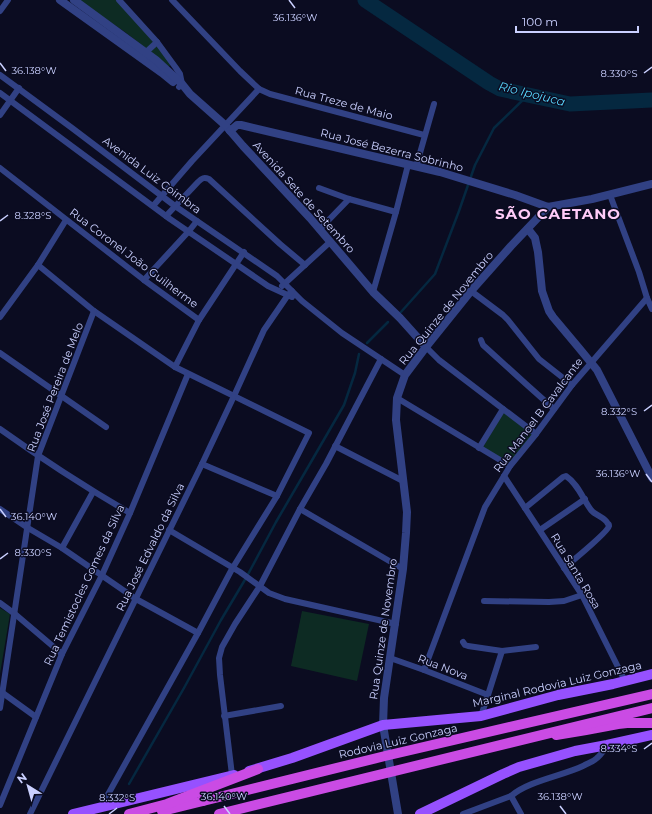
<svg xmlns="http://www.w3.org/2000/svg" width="652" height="814" font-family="Montserrat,sans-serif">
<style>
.green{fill:#0d2b23}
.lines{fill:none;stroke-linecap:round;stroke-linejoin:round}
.stream{stroke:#052840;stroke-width:2.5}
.river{stroke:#052840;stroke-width:15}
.minor{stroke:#314184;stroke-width:6}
.tertiary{stroke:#314184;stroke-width:8}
.primary{stroke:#9651ff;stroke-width:10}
.trunk{stroke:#ca4be4;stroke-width:10}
.trunk-bridge{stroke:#ca4be4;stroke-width:10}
.ticks{fill:none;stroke:#cad0ff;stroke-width:1.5}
.labels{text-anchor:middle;stroke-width:3;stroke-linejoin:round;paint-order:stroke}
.street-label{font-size:11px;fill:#cad0ff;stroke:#0b0c21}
.water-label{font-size:12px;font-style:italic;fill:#58d8ff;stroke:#0b0c21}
.district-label{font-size:15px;font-weight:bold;letter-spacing:1px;fill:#ffccf8;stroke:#0b0c21}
.ticks-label{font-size:10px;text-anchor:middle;fill:#cad0ff;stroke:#0b0c21;stroke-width:3;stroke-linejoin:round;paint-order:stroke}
</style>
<rect width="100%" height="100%" fill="#0b0c21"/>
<!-- green -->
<g class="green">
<polygon points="78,0 121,0 174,61 166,70 151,52 125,32"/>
<polygon points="504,412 533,434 510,464 483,447"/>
<polygon points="0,608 10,614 0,674"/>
<polygon points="302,611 369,624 357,681 291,666"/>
</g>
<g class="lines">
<!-- stream -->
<g class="stream">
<polyline points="401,312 435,274 459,211 475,165 494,128 528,95"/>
<polyline points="367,343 388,322"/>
<polyline points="129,784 184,688 221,620 246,578 276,522 304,474 344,405 355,373 359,354"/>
</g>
<!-- river -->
<polyline class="river" points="365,0 489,83 500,89 570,104 652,100"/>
<!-- minor -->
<g class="minor">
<polyline points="119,0 157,42 176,68 180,74 182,84 179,87"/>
<polyline points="172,0 240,71 259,89 270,94 424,135"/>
<polyline points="0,11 8,0"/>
<polyline points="143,55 157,42"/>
<polyline points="0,75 72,128 175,206 277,276 302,301 342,333 405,375"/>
<polyline points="0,93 170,219 236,264 268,286 292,297"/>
<polyline points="0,115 19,88"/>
<polyline points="416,167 434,104"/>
<polyline points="0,168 144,280 199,320"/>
<polyline points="319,188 349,199 396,212"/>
<polyline points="610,195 639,272 647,298 652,309"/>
<polyline points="153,206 192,161 259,89"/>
<path d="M166 216 198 182C202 178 204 177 209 179L280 244 305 265"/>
<polyline points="320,229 349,199"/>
<polyline points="38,265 94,311 175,367 309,433 277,496 232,569 198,633 101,807"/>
<polyline points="144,280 189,231 197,221"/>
<polyline points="282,286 330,242"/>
<polyline points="471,291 503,315 508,320 539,359 572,385"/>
<polyline points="373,292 396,212 408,165"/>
<polyline points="0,317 38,265 66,220"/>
<polyline points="481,340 483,345 526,384 554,409"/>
<polyline points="426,347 439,360 536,434"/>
<polyline points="0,353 106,427"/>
<polyline points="175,367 199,320 244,252"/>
<polyline points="397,398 510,466"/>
<path d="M0 429C42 459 85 487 130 513"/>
<polyline points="335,446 403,481"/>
<polyline points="479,448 503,409"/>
<polyline points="202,464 277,496"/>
<polyline points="504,476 582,595 625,681"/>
<path d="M525 508 563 477 566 476C578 484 583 499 591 510 596 516 605 517 608 524 609 524 609 525 609 526 608 532 570 563 564 568"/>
<polyline points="0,509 28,528 62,548 136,599 198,633"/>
<polyline points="300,509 403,569"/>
<polyline points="169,530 240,572 269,593 285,599 396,624"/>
<polyline points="540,530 585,499"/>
<polyline points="62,548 93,492"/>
<polyline points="484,601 549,602 564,601 582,595"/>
<polyline points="0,603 15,614 62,654"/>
<polyline points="463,642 465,645 468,646 502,651 536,647"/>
<polyline points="390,658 424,670 488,695"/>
<polyline points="424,670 485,507 504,476 510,466 536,434 572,385 647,298"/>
<polyline points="0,691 36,717"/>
<polyline points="0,708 38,456 94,311"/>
<polyline points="224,716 281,706"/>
<polyline points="481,716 488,695 502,651"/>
<polyline points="232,775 220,675 219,658 222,647 235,624 260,586 300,509 326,464 381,359"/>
<path d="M511 796C528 781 562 776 583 766 588 763 593 762 597 758 601 755 604 750 607 746"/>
<polyline points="0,805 62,654 102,575 130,513 188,374"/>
<polyline points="30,814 202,464 234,396 264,330 288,295 292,291"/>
<polyline points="463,814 511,796 521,814"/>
</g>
<!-- tertiary -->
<g class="tertiary">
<polyline points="60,0 162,73 173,82"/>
<polyline points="74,0 156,60 182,84 190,94 225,125 243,146 310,218 373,292 400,318 426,347"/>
<polyline points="230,131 237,125 241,125 440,172 515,195 548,207"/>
<polyline points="548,207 592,199 652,184"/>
<polyline points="528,229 535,238 536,243 538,252 542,291 549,311 553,317 579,348 597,370 652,478"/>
<polyline points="398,814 383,725 384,698 403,569 406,533 407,512 396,420 397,398 405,375 426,347 471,291 511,246 548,207"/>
</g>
<!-- primary -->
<g class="primary">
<polyline points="249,771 292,758 383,725 481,716 558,695 613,684 652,674"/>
<polyline points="73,814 234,775"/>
<polyline points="420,814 503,774 519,767 575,751 607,745 652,735"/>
</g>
<!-- trunk -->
<g class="trunk">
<polyline points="556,735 586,730 618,724 627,723 652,723"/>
<polyline points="162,811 203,801"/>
<polyline points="129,814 167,804 258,769"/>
</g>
<!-- trunk-bridge -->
<g class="trunk-bridge">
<polyline points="203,801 385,756 652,694"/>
<polyline points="219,814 652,708"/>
</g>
</g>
<!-- ticks -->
<path class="ticks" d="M289 0 295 8M0 63 6 71M644 73 652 67M0 221 8 215M644 411 652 405M646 474 652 482M0 509 6 517M0 559 8 553M644 749 652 743M224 806 230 814M560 806 566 814M109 814 117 808"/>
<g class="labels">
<!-- street labels -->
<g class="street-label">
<text transform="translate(344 103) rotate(15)" y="4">Rua Treze de Maio</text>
<text transform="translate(392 150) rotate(14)" y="4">Rua José Bezerra Sobrinho</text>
<text transform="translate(152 175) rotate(37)" y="4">Avenida Luiz Coimbra</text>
<text transform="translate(304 197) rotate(48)" y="4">Avenida Sete de Setembro</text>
<text transform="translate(134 258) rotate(37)" y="4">Rua Coronel João Guilherme</text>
<text transform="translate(446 308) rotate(-51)" y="4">Rua Quinze de Novembro</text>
<text transform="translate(55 387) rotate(-69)" y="4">Rua José Pereira de Melo</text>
<text transform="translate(538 415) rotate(-53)" y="4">Rua Manoel B Cavalcante</text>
<text transform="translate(150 547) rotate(-64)" y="4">Rua José Edvaldo da Silva</text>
<text transform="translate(576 571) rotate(59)" y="4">Rua Santa Rosa</text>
<text transform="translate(84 585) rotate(-65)" y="4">Rua Temistocles Gomes da Silva</text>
<text transform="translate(383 629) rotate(-82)" y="4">Rua Quinze de Novembro</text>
<text transform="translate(443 667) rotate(21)" y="4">Rua Nova</text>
<text transform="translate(557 684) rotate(-13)" y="4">Marginal Rodovia Luiz Gonzaga</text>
<text transform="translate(398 741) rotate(-13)" y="4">Rodovia Luiz Gonzaga</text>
</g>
<!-- water labels -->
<g class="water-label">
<text transform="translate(532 94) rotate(14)" y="4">Rio Ipojuca</text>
</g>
<!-- district labels -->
<g class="district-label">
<text x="558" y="219">SÃO CAETANO</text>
</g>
</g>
<g class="ticks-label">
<text x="295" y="21">36.136°W</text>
<text x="34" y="74">36.138°W</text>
<text x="619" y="77">8.330°S</text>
<text x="33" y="219">8.328°S</text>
<text x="619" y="415">8.332°S</text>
<text x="618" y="477">36.136°W</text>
<text x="34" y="520">36.140°W</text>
<text x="33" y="556">8.330°S</text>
<text x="619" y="752">8.334°S</text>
<text x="224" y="800">36.140°W</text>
<text x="560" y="800">36.138°W</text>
<text x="117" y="801">8.332°S</text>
</g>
<!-- north arrow -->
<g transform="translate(28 786) rotate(323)" stroke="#0b0c21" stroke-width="3" paint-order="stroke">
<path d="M0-3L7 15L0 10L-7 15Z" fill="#cad0ff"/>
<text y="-6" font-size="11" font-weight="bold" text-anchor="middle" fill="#cad0ff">N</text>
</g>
<!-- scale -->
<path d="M516 26v6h122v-6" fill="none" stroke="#cad0ff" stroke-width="2"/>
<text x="522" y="26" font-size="12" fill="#cad0ff" stroke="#0b0c21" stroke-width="3" paint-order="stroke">100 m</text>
</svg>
